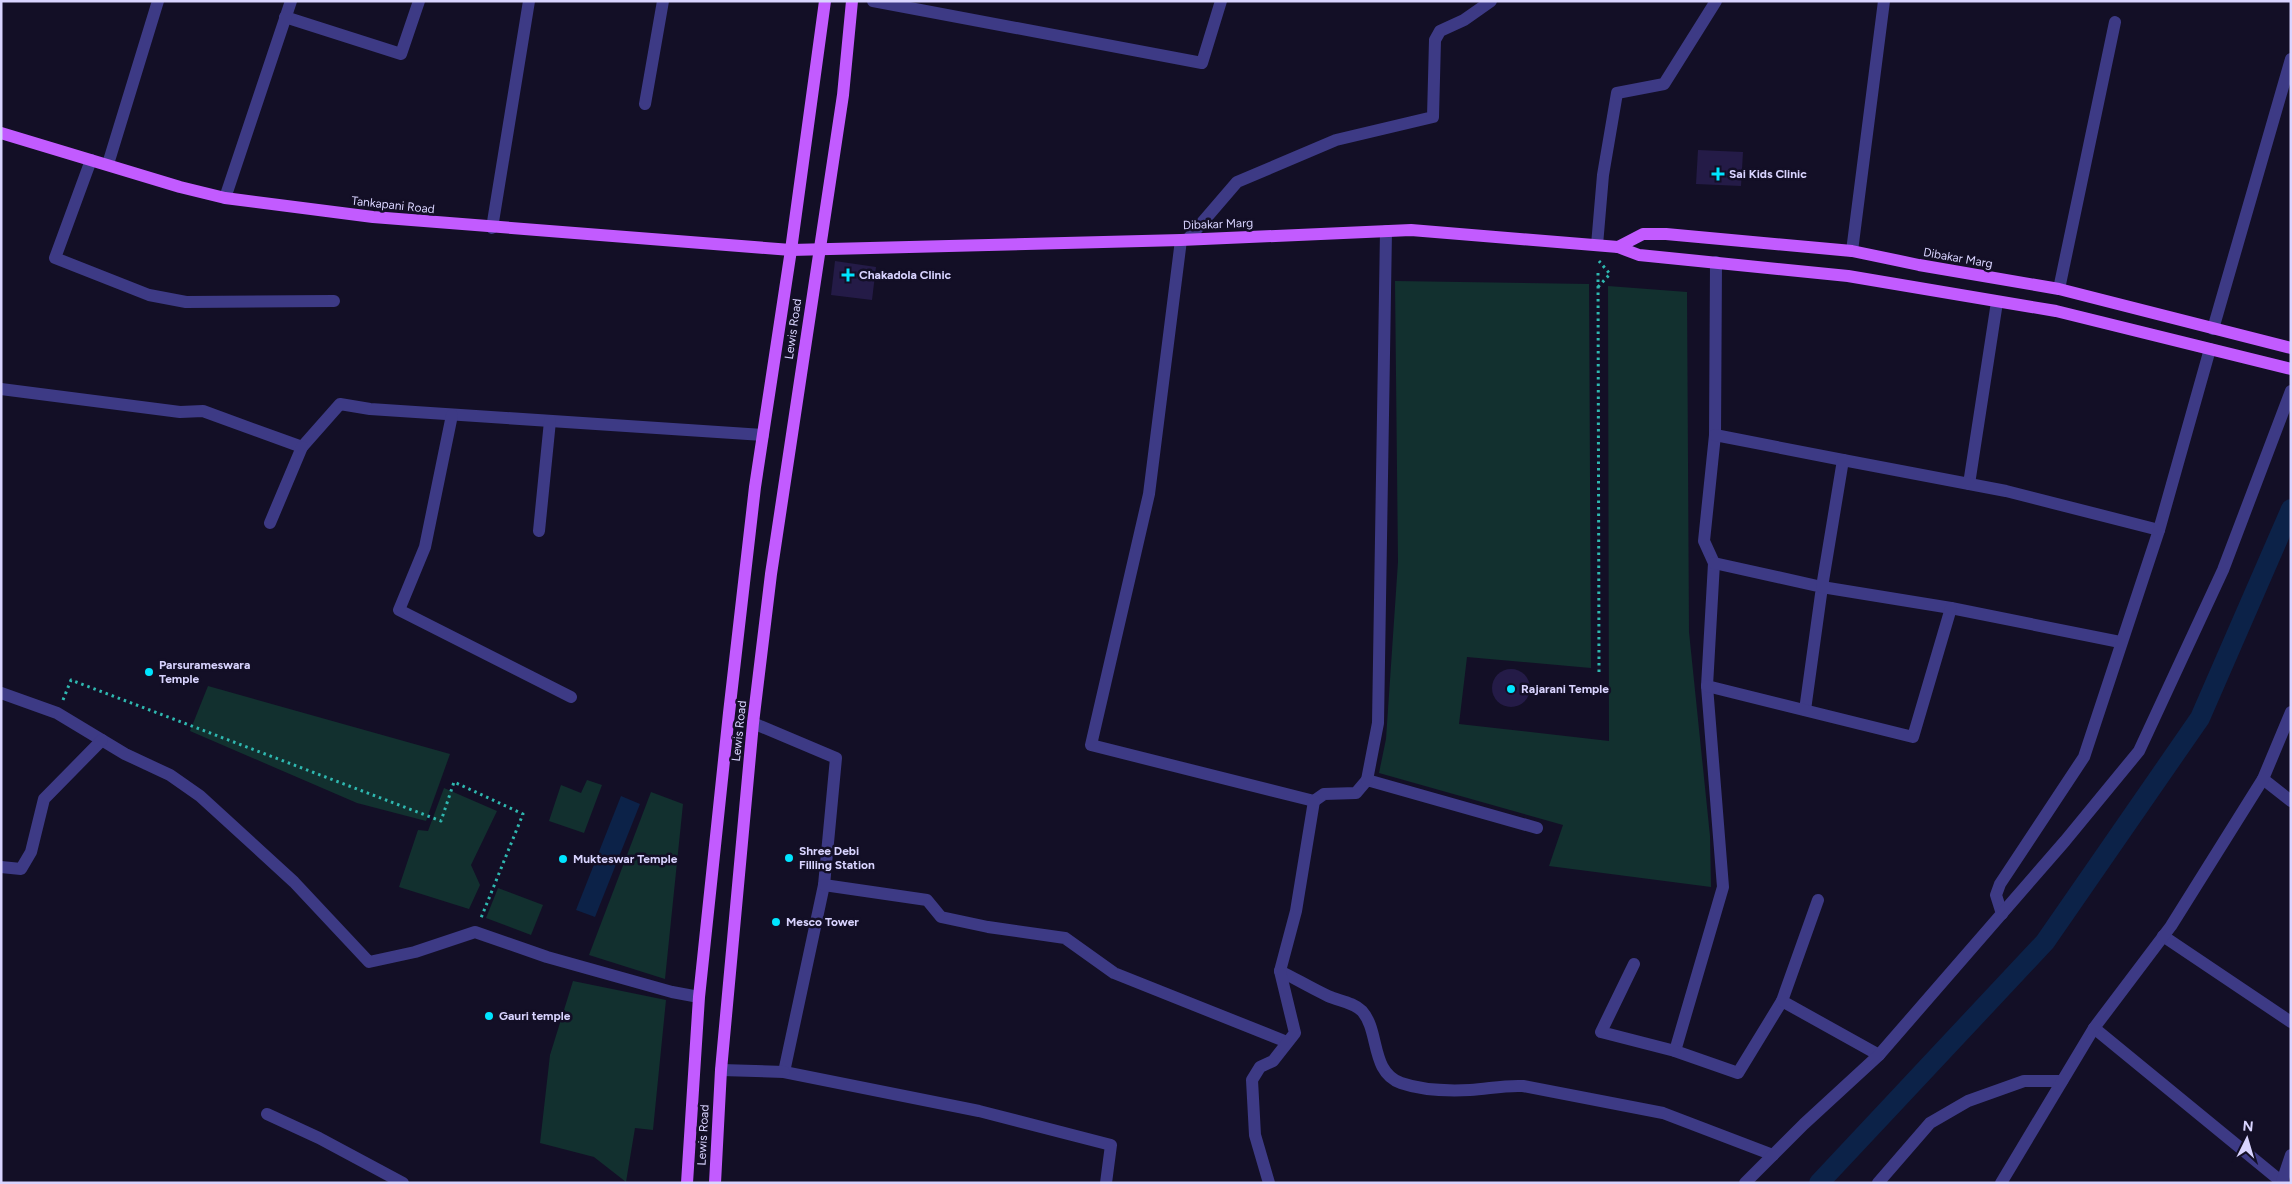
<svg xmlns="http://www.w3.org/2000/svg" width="2292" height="1184" font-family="Figtree,sans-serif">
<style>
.green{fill:#12302f}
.water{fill:#0c2248}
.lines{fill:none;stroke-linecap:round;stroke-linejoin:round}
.canal{stroke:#0c2248;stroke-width:20}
.building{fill:#241b47}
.path{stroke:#2fb8b0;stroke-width:3;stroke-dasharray:2.5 4;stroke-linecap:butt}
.minor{stroke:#3d3a85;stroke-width:12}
.major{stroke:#c25bff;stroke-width:12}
.poi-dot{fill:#00e5ff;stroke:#130f26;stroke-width:2}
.labels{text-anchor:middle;stroke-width:5;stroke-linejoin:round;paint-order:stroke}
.poi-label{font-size:12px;font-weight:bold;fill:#d9d4ff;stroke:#130f26;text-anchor:start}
.street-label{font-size:12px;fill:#d9d4ff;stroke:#130f26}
</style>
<rect width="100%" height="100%" fill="#130f26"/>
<!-- green -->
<g class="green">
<polygon points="1395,281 1589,284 1591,668 1467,657 1459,724 1609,741 1608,286 1687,292 1689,632 1710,836 1711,887 1549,866 1563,825 1379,773 1386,739 1398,562"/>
<polygon points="208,686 450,754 426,821 357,803 190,731"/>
<polygon points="587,780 602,785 584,833 549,821 561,785 581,793"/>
<polygon points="444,788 497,811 471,865 480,885 469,909 399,887 418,830 428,831"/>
<polygon points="651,792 683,804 665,979 589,955"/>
<polygon points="498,888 543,905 531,935 486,918"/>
<polygon points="573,981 666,1000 653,1130 635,1128 626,1182 594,1157 540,1143 550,1055"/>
</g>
<!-- water -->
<polygon class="water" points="621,796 640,804 595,917 576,910"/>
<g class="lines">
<!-- canal -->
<polyline class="canal" points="1819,1183 2045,942 2200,718 2291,509"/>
</g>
<!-- building -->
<g class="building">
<polygon points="1698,150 1743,152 1741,186 1696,184"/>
<polygon points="835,261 876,267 872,300 831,295"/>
<circle cx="1511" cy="688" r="19"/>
</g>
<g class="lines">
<!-- path -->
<g class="path">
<polyline points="1598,273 1599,672"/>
<polyline points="1598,287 1610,274 1599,261"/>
<polyline points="63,700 71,680 441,821 454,782 523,814 481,918"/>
</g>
<!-- minor -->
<g class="minor">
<polyline points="873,1 1202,63 1221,1"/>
<polyline points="285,17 401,54 419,1"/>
<polyline points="645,104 663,1"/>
<polyline points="91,160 55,258 149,295 186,302 334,301"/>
<polyline points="108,164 158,1"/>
<polyline points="225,198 291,1"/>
<polyline points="492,228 529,1"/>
<polyline points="1188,239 1237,182 1336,140 1433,117 1435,40 1440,31 1464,20 1491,1"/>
<polyline points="1181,240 1149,494 1091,745 1314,801 1324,794 1356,793 1367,780 1537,828"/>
<polyline points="1597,245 1603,175 1617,93 1664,84 1716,1"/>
<polyline points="1852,251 1884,1"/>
<polyline points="1716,262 1715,435 1704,541 1714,563 1707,686 1723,887 1675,1051 1738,1073 1782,1001"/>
<polyline points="2059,289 2115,22"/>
<polyline points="2213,329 2291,59"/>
<polyline points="1,389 180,412 203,411 302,447 340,404 370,409 763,435"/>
<polyline points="452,415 425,547 399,610 571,697"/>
<polyline points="1715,435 1843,460"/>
<polyline points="1969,484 1997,302"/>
<polyline points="270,523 302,447"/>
<polyline points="539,531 550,421"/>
<polyline points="1714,563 1822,587 1805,710"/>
<polyline points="2120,642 1951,608 1822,587 1843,460 2006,491 2159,530"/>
<polyline points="1707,686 1913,737 1951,608"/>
<polyline points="1,693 57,713 125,754 170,775 200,796 294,882 369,962 415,952 475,932 547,957 672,992 699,997"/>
<polyline points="753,723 836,758 824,885 784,1072 979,1111 1111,1145 1106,1183"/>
<polyline points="2263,779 2291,801"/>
<polyline points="1367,780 1378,723 1386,231"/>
<polyline points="1,867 21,869 31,852 44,799 102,740"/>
<polyline points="824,885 927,900 941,917 988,927 1065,938 1114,973 1287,1042"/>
<polyline points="1818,900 1782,1001 1879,1055"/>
<polyline points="2002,914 1996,895 2000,884 2084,757 2159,530 2210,349"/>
<polyline points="2163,936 2291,1022"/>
<polyline points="1634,964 1601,1032 1675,1051"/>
<path d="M1280 971C1296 979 1311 988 1328 996 1339 1001 1353 1002 1362 1011 1380 1031 1370 1072 1401 1083 1421 1090 1449 1091 1470 1090 1488 1089 1504 1085 1523 1086L1663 1113 1773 1155"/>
<polyline points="2094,1028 2283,1183"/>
<polyline points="721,1070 784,1072"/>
<polyline points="267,1114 319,1138 403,1183"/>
<polyline points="2282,1182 2291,1155"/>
<polyline points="1269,1183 1255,1135 1252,1080 1260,1067 1273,1061 1295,1033 1280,971 1296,911 1314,801"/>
<polyline points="1745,1183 1804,1124 1879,1055 2065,841 2139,751 2223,570 2291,391"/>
<polyline points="1878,1183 1930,1123 1968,1101 2024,1081 2062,1081"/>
<polyline points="2001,1183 2094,1028 2171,926 2263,779 2291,712"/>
</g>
<!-- major -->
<g class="major">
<polyline points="1,133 180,187 225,198 373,217 791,250 1181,240 1411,230 1618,247 1639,255 1848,276 2056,311 2291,369"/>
<polyline points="1618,247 1643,234 1666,234 1852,251 1919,265 2059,289 2291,348"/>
<polyline points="687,1183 699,997 729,713 755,487 791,250 825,1"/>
<polyline points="715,1183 721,1070 753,723 771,574 843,95 852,1"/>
</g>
</g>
<!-- markers -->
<g class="poi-dot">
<path d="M1715.5 166.5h5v5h5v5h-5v5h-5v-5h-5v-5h5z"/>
<path d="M845.5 267.5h5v5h5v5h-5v5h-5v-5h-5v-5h5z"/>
<circle cx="149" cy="672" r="5"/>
<circle cx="1511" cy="689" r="5"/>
<circle cx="789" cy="858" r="5"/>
<circle cx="563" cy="859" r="5"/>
<circle cx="776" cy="922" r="5"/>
<circle cx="489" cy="1016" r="5"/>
</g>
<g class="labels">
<!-- poi labels -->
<g class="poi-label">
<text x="1729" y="178">Sai Kids Clinic</text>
<text x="859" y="279">Chakadola Clinic</text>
<text x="159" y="669">Parsurameswara<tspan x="159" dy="14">Temple</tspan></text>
<text x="1521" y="693">Rajarani Temple</text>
<text x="799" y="855">Shree Debi<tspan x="799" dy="14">Filling Station</tspan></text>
<text x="573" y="863">Mukteswar Temple</text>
<text x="786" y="926">Mesco Tower</text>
<text x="499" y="1020">Gauri temple</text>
</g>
<!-- street labels -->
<g class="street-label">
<text transform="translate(393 205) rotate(6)" y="4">Tankapani Road</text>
<text transform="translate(1218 224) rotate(-2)" y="4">Dibakar Marg</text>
<text transform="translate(1958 258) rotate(10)" y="4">Dibakar Marg</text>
<text transform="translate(793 329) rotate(-82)" y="4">Lewis Road</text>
<text transform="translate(739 731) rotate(-84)" y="4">Lewis Road</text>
<text transform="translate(703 1135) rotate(-87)" y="4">Lewis Road</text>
</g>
</g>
<!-- border -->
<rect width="2292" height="1184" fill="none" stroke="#d9d4ff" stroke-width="5"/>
<!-- north arrow -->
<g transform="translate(2247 1139) rotate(5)" stroke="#130f26" stroke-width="4" paint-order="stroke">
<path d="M0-4L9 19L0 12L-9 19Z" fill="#d9d4ff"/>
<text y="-8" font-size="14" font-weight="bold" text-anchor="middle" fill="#d9d4ff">N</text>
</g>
</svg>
